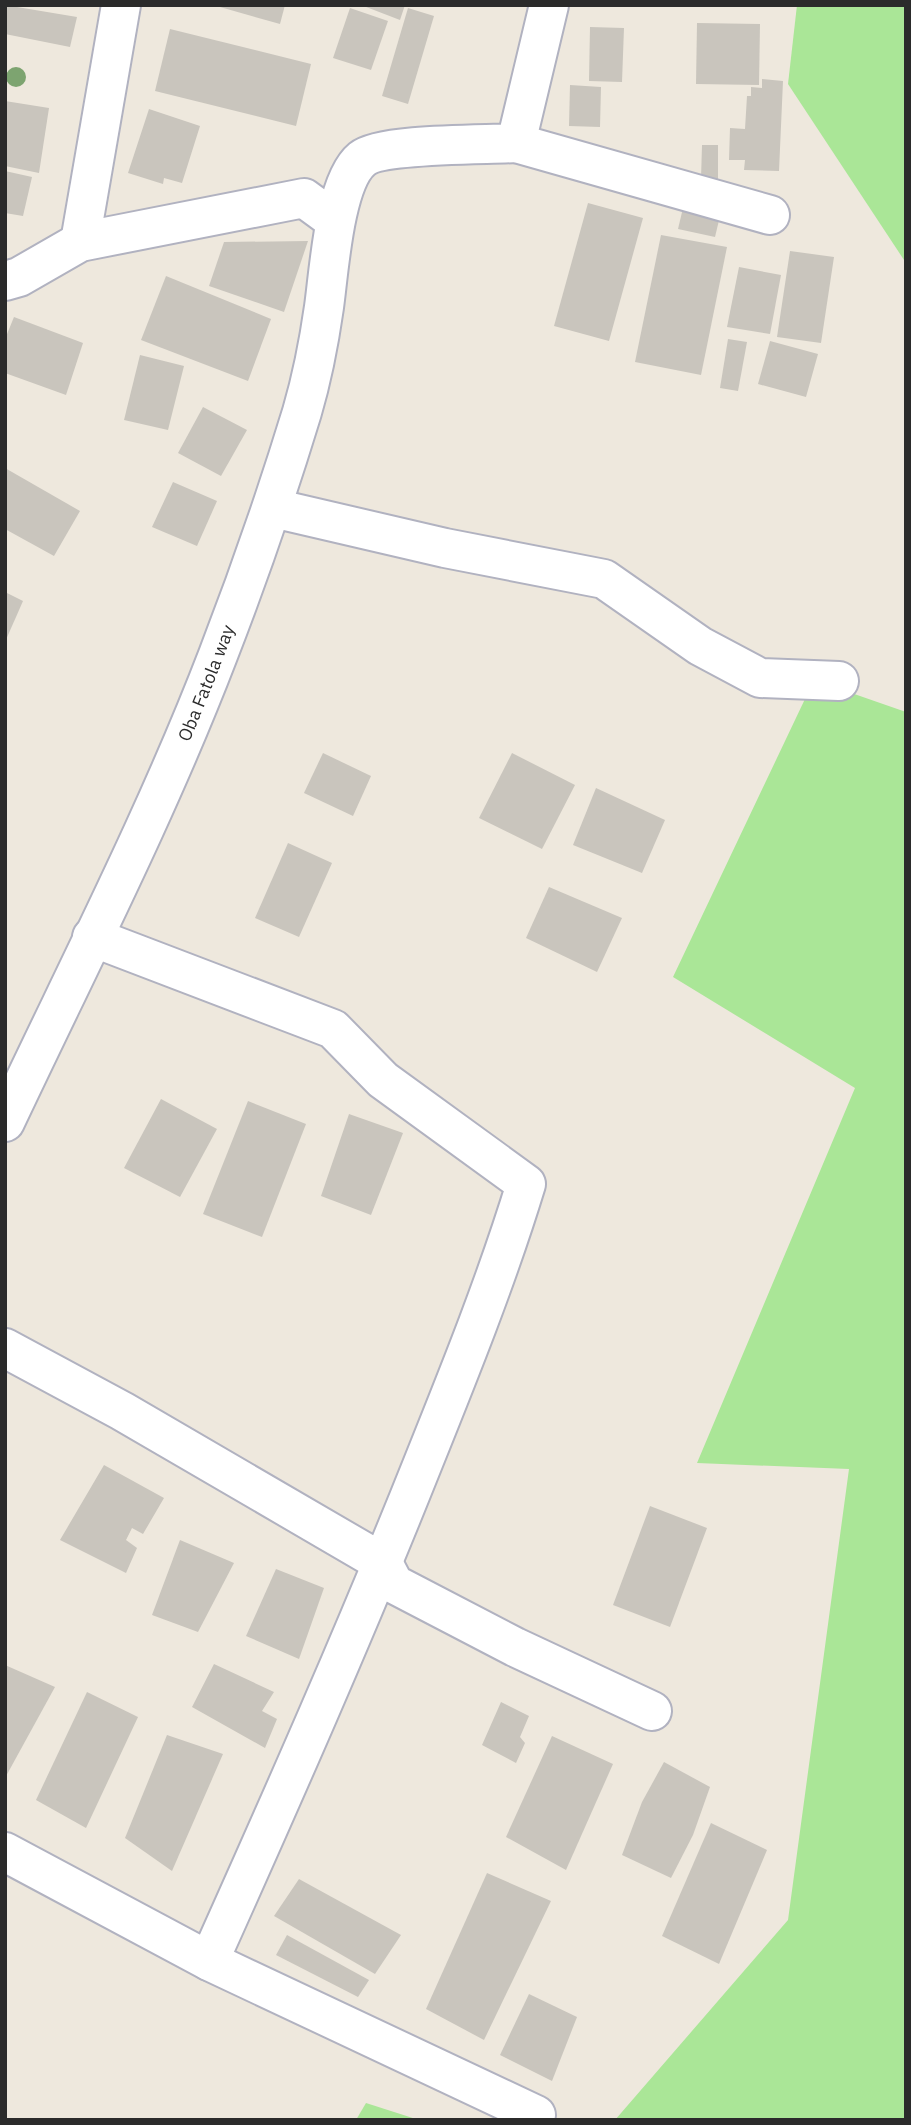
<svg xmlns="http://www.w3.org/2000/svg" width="911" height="2125" font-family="'IBM Plex Sans',sans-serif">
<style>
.green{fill:#aae697}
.building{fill:#c9c5bd}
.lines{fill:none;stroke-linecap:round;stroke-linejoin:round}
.minor-casing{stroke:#b1b2c0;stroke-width:42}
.minor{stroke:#fff;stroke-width:38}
.tree{fill:#7da470}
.labels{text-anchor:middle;stroke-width:7;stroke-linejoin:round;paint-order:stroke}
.street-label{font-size:18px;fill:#2b2b2b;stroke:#fff}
</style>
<rect width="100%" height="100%" fill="#eee8dd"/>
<!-- green -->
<g class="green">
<polygon points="797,5 906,5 906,263 788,84"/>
<polygon points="814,680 906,712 906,2120 615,2120 788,1920 849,1469 697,1463 855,1088 673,977"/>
<polygon points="366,2103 419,2120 356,2120"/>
</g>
<!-- building -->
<g class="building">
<polygon points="5,5 77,17 70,47 5,34"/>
<polygon points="213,5 285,5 280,24"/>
<polygon points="361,5 405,5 400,20"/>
<polygon points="350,8 388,21 371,70 333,58"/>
<polygon points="408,8 434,16 408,104 382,96"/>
<polygon points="697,23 760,24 759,85 696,84"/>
<polygon points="590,27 624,28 622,82 589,81"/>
<polygon points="170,29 311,64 296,126 155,91"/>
<polygon points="762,79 783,81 779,171 744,170 745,160 729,160 730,128 745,129 747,96 751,96 751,87 762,88"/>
<polygon points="570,85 601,87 600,127 569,126"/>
<polygon points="5,101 49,108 39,173 5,166"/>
<polygon points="149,109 200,126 182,183 164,178 163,184 128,173"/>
<polygon points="702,145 718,145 718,179 701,179"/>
<polygon points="5,171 32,177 23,216 5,213"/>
<polygon points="588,203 643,218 609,341 554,326"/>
<polygon points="683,208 720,216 715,237 678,229"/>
<polygon points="661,235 727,247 701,375 635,362"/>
<polygon points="308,241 284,312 209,286 224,242"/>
<polygon points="790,251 834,257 821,343 777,337"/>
<polygon points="739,267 781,275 770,334 727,327"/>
<polygon points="166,276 271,319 248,381 141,340"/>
<polygon points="14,317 83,343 66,395 5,373 5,339"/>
<polygon points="728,339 747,342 738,391 720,388"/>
<polygon points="770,341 818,354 806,397 758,384"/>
<polygon points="140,355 184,366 168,430 124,420"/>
<polygon points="203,407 247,430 221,476 178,453"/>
<polygon points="5,468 80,511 54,556 5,529"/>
<polygon points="173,482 217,501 197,546 152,527"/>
<polygon points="5,592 23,601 5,642"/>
<polygon points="323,753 371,776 353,816 304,793"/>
<polygon points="512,753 575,785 542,849 479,818"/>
<polygon points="596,788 665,820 642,873 573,845"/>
<polygon points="288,843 332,863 299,937 255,918"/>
<polygon points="549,887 622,918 597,972 526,938"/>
<polygon points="161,1099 217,1129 180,1197 124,1168"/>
<polygon points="248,1101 306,1124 262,1237 203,1214"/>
<polygon points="349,1114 403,1133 371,1215 321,1196"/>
<polygon points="104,1465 164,1498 143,1534 132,1528 126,1540 137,1548 126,1573 60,1540"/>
<polygon points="650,1506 707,1528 670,1627 613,1605"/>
<polygon points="180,1540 234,1563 198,1632 152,1615"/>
<polygon points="276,1569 324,1588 299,1659 246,1636"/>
<polygon points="214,1664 274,1692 262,1711 277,1719 265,1748 192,1707"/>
<polygon points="5,1665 55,1687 5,1778"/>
<polygon points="87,1692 138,1717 86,1828 36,1800"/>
<polygon points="501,1702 529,1716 520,1737 525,1743 516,1763 482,1745"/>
<polygon points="167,1735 223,1754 172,1871 125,1838"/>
<polygon points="552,1736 613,1764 566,1870 506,1837"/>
<polygon points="664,1762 710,1787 693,1835 671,1878 622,1855 642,1802"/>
<polygon points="711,1823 767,1850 719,1964 662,1936"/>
<polygon points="487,1873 551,1901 484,2040 426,2009"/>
<polygon points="299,1879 401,1935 375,1974 274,1916"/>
<polygon points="287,1935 369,1980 358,1997 276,1955"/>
<polygon points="529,1994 577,2017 552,2081 500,2055"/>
</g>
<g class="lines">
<defs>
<g id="minor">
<polyline points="516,143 770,215"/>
<polyline points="80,242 121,5"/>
<polyline points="5,281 19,277 80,242 304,198 334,220"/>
<polyline points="273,508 445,548 604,579 700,646 760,678 839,681"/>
<path d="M92 937 333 1029 383 1080 526 1184C497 1279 460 1371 423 1463 356 1631 283 1796 209 1961"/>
<path id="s1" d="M5 1122C78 967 157 814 218 655 249 575 277 494 302 412 312 378 319 342 324 307 329 272 334 182 362 159 381 143 486 145 516 143L549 5"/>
<polyline points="5,1348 122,1411 383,1563 394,1584 515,1647 652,1711"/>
<polyline points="5,1852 209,1961 536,2115"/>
</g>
</defs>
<!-- minor casing -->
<use href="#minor" class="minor-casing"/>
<!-- minor -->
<use href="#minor" class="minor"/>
</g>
<!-- trees -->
<circle class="tree" cx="16" cy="77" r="10"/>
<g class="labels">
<!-- street labels -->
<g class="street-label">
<text dy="6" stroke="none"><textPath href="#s1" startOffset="483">Oba Fatola way</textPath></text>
</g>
</g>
<!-- border -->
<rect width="911" height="2125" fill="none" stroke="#2b2b2b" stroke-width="14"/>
</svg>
